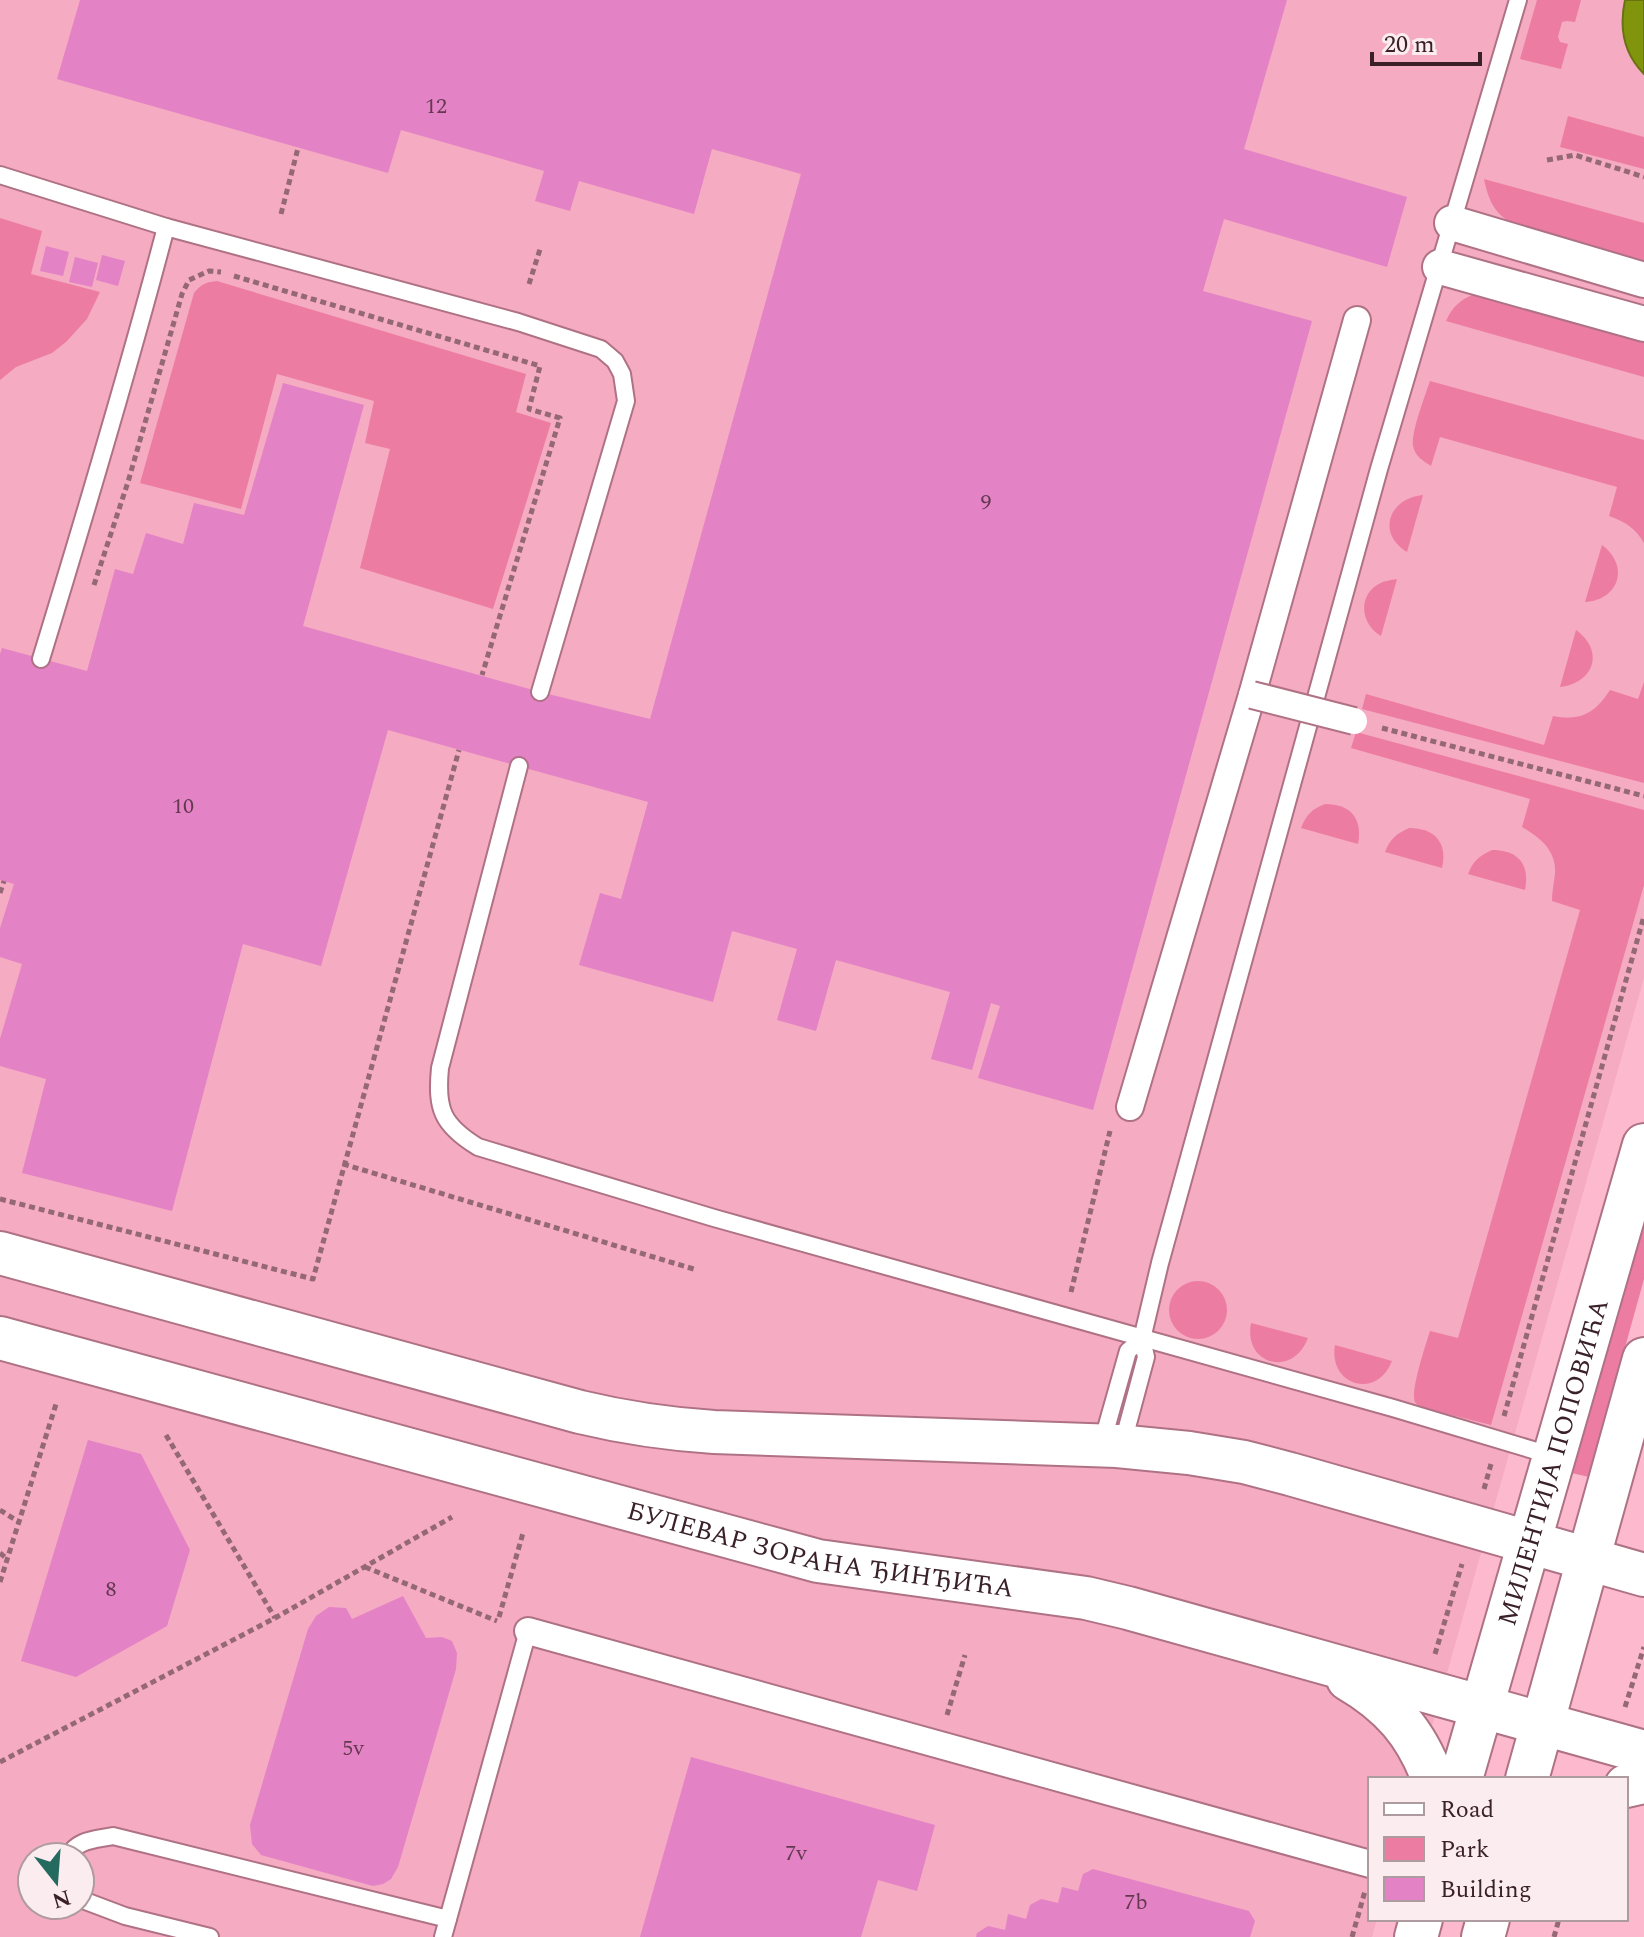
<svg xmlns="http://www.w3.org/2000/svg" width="1644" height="1937" font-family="Spectral,serif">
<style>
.built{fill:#f5abc1;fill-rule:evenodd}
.green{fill:#ed7ca3}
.water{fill:#80950b;stroke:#6b7214;stroke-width:2}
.building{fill:#e482c6}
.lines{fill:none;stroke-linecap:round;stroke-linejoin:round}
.service-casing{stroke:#af7285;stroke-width:20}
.pedestrian-casing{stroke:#af7285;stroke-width:30}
.minor-casing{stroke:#af7285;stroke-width:38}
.tertiary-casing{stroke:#af7285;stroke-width:46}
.path{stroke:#946876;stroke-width:5;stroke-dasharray:6 4;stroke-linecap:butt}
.service{stroke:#fff;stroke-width:16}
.pedestrian{stroke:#fff;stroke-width:26}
.minor{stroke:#fff;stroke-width:34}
.tertiary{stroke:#fff;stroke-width:42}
.pedestrian-bridge-casing{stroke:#af7285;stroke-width:30;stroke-linecap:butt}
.pedestrian-bridge{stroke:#fff;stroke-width:26}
.labels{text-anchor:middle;stroke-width:6;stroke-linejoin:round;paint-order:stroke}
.number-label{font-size:22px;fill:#643950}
.street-label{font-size:26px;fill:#3a2129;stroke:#fbecf0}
</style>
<rect width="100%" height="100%" fill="#fdbace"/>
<!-- built -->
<path class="built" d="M0 0H1644V978L1417 1779H1370V1919H1377L1372 1937H0ZM32 1857H80V1905H32Z"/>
<!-- green -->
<g class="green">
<polygon points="1537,0 1581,0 1575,22 1567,21 1562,22 1558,37 1560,42 1568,44 1561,69 1520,59"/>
<polygon points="1568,116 1644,137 1644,169 1560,147"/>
<path d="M1484 179 1644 223V261L1510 222C1493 212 1488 198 1484 179Z"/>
<polygon points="0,218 42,231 31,274 100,292 87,319 66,342 52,353 16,367 0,380"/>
<path d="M217 281 526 374 516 412 551 423 493 609 360 568 390 449 365 443 374 401 277 374 241 509 140 483 194 293C201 284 207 282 217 281Z"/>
<path d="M1475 294 1644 340V377L1446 321C1452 307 1461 299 1475 294Z"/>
<path d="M1430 381 1644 440V543C1635 528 1626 522 1609 516L1617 487 1440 437 1431 466C1423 461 1415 456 1413 446 1411 432 1425 396 1430 381Z"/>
<path d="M1423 495 1407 552C1376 533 1389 498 1423 495Z"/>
<path d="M1602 545C1630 566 1619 600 1585 602Z"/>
<path d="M1397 579 1381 636C1362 625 1357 598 1377 585 1383 581 1391 580 1397 579Z"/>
<path d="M1576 630C1605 651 1594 683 1560 687Z"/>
<path d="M1644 682V783L1362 709 1366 694 1544 745 1553 716C1581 721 1594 714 1610 690L1638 699Z"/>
<path d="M1356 732 1644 810V885L1491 1425 1420 1407C1418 1405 1416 1404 1415 1402 1410 1391 1426 1344 1430 1331L1458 1338 1580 910 1552 901C1552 891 1554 883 1555 874 1557 851 1540 837 1522 827L1530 799 1351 748Z"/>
<path d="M1325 804C1350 804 1363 818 1358 844L1301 828C1306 815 1312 809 1325 804Z"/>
<path d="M1409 828C1434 828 1448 842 1442 868L1385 852C1390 839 1396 834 1409 828Z"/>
<path d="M1492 850C1518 850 1530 864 1525 890L1468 874C1473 861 1479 856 1492 850Z"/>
<polygon points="1644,1200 1644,1279 1589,1477 1567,1472"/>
<circle cx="1198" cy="1310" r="29"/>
<path d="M1251 1323 1308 1338C1293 1378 1243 1365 1251 1323Z"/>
<path d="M1335 1345 1392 1361C1377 1400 1328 1386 1335 1345Z"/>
</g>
<!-- water -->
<path class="water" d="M1625 0H1644V74C1623 53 1619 28 1625 0Z"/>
<!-- building -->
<g class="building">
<polygon points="80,0 1287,0 1244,149 1407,197 1387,267 1224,219 1203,291 1312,321 1093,1110 978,1078 1000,1006 991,1003 972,1070 931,1059 950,992 836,960 816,1031 777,1020 797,949 732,931 713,1002 579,965 600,893 621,899 648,802 388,730 321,966 243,944 172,1211 22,1173 46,1079 0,1066 0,1039 22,964 0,957 0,928 14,884 0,880 0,654 2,648 87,671 115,569 133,574 146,533 183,544 194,503 244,515 283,383 364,405 303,626 540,692 650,719 801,174 712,149 694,214 579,181 570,211 535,201 544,171 401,130 388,173 57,79"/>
<polygon points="46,246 69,252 63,276 40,271"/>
<polygon points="102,255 125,261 118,286 96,280"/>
<polygon points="75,257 98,263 92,287 69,282"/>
<polygon points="88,1440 141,1454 190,1550 167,1626 76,1677 21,1661"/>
<polygon points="403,1596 426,1638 442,1637 452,1641 457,1653 456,1669 398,1867 391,1879 383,1884 373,1886 261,1855 252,1844 250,1825 308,1629 316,1616 329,1607 346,1608 352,1619"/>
<polygon points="691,1757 935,1825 917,1891 878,1880 861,1937 640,1937"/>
<polygon points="1093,1869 1249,1911 1255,1921 1250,1937 976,1937 977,1933 988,1926 1005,1930 1008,1914 1026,1919 1030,1905 1041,1899 1058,1903 1062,1887 1078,1891 1083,1874"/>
</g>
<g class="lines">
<defs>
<g id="service">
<polyline points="0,175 166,227 518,322 601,349 615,361 622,374 626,401 540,692"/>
<path d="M41 659C85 515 128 372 166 227"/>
<path d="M519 766 440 1068C436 1109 442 1125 478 1147L714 1218 1393 1408 1553 1456"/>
<polyline points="1102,1443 1128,1351 1142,1339"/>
<polyline points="1122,1446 1146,1357 1142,1339 1160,1263 1379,469 1518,0"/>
<path d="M68 1857C77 1839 95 1840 113 1836L448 1919"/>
<polyline points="80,1899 125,1916 210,1937"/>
<polyline points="443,1937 528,1631"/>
</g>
<g id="pedestrian">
<polyline points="1130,1107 1252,695 1357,320"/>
<polyline points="528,1631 1370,1864"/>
</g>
<g id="minor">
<polyline points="1452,223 1644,280"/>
<polyline points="1440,267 1644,324"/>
</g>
<g id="tertiary">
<path d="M0 1253 580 1412C626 1423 667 1429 714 1432L1117 1446 1189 1453 1244 1462 1290 1474 1644 1575"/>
<path id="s1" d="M0 1338 818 1561 1086 1598 1128 1608 1644 1752"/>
<path d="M1348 1679C1391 1704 1416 1733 1433 1779"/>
<path id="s2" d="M1461 1779 1644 1145"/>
<polyline points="1527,1779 1644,1359"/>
<polyline points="1626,1786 1644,1782"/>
<polyline points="1416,1937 1421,1919"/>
<polyline points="1483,1937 1488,1919"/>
</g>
</defs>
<!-- service casing -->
<use href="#service" class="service-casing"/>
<!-- pedestrian casing -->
<use href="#pedestrian" class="pedestrian-casing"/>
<!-- minor casing -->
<use href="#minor" class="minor-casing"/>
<!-- tertiary casing -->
<use href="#tertiary" class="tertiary-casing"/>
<!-- path -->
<g class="path">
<polyline points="1547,160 1575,155 1644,177"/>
<polyline points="281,214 298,148"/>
<polyline points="234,276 540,366 529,409 560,418 482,675"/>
<polyline points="529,284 541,246"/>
<polyline points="94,585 128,482 182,294 189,280 209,271 221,272"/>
<polyline points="1382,728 1644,796"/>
<polyline points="0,893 4,881"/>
<polyline points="343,1164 697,1270"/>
<polyline points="0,1199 313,1279 459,750"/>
<polyline points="1071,1292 1110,1131"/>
<polyline points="1504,1416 1644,916"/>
<polyline points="166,1435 275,1618"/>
<polyline points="1484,1489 1491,1464"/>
<polyline points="0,1510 19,1522"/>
<polyline points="0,1553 7,1559"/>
<polyline points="365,1567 497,1621"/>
<polyline points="0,1582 57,1401"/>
<polyline points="499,1617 523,1533"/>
<polyline points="1435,1654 1462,1564"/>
<polyline points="1625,1707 1644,1647"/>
<polyline points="947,1715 965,1655"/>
<polyline points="0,1762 275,1618 452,1517"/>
<polyline points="1352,1937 1365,1891"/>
<polyline points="1554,1937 1559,1919"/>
</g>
<!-- service -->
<use href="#service" class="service"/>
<!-- pedestrian -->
<use href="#pedestrian" class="pedestrian"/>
<!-- minor -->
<use href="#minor" class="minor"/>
<!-- tertiary -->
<use href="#tertiary" class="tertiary"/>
<defs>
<polyline id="pedestrian-bridge" points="1252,695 1354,721"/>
</defs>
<!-- pedestrian-bridge casing -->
<use href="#pedestrian-bridge" class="pedestrian-bridge-casing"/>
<!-- pedestrian-bridge -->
<use href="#pedestrian-bridge" class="pedestrian-bridge"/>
</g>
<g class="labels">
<!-- number labels -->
<g class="number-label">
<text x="436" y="113">12</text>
<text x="986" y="509">9</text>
<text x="183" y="813">10</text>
<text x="111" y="1596">8</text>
<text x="353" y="1755">5v</text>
<text x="796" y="1860">7v</text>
<text x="1136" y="1909">7b</text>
</g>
<!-- street labels -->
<g class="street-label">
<text dy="9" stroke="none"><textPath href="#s2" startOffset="330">МИЛЕНТИЈА ПОПОВИЋА</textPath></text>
<text dy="9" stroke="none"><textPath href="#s1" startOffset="848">БУЛЕВАР ЗОРАНА ЂИНЂИЋА</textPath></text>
</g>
</g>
<!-- legend -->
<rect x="1368" y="1777" width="260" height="144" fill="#fbecf0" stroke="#ae9ba0" stroke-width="2"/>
<rect x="1384" y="1803" width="40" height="12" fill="#ffffff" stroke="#ae9ba0" stroke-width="2"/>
<text x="1440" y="1817" font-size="24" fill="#3a2129">Road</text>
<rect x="1384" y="1837" width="40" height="24" fill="#ed7ca3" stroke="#ae9ba0" stroke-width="2"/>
<text x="1440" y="1857" font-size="24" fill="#3a2129">Park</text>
<rect x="1384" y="1877" width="40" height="24" fill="#e482c6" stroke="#ae9ba0" stroke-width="2"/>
<text x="1440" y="1897" font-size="24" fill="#3a2129">Building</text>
<!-- north arrow -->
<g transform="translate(56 1881) rotate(163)"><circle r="38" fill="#fbecf0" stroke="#ae9ba0" stroke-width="2"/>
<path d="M0-6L14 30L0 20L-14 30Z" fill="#246a5e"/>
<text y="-12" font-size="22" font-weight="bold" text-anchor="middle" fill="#3a2129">N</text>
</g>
<!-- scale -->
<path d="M1372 52v12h108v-12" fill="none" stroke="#3a2129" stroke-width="4"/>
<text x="1384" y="52" font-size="24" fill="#3a2129" stroke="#fbecf0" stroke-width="6" paint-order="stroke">20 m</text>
</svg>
